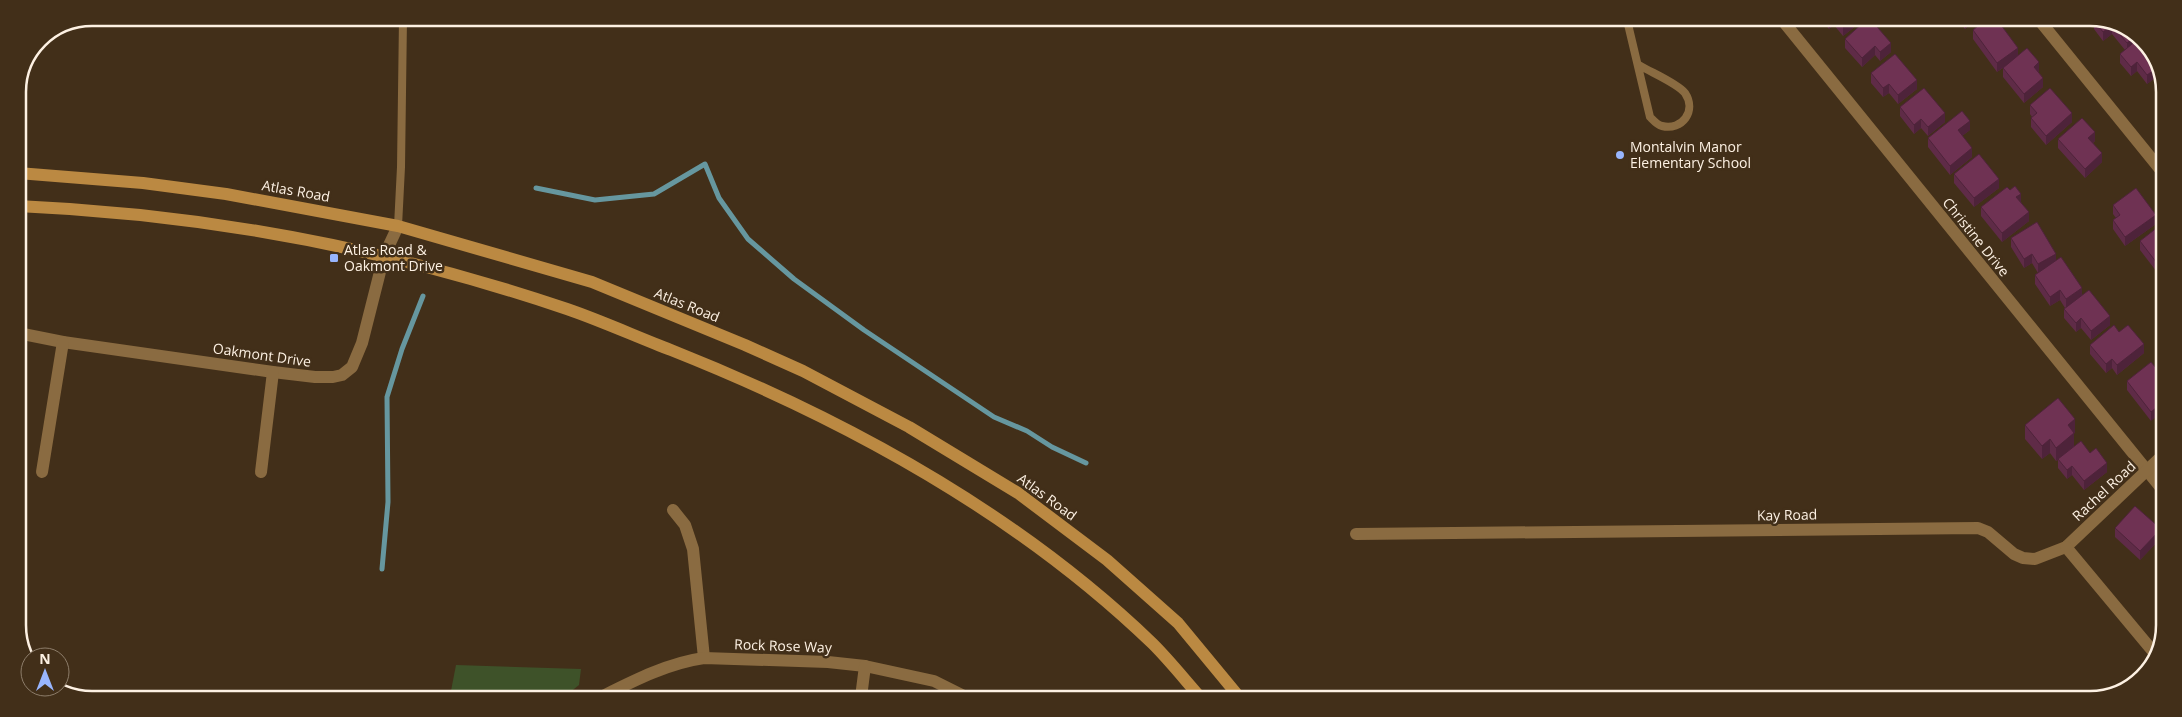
<svg xmlns="http://www.w3.org/2000/svg" width="2182" height="717" font-family="'Open Sans',sans-serif">
<style>
.green{fill:#3e5229}
.lines{fill:none;stroke-linecap:round;stroke-linejoin:round}
.stream{stroke:#66979f;stroke-width:5}
.lane{stroke:#8a6b41;stroke-width:8}
.street{stroke:#8a6b41;stroke-width:12}
.secondary{stroke:#bb8942;stroke-width:12}
.wall{fill:#5f2b47}
.shaded-wall{fill:#4e233a}
.building{fill:#6f3253;stroke:#4e233a}
.poi-dot{fill:#98b5fd;stroke:#422f19;stroke-width:2}
.labels{text-anchor:middle;stroke-width:5;stroke-linejoin:round;paint-order:stroke}
.poi-label{font-size:14px;fill:#fdf1e3;stroke:#422f19;text-anchor:start}
.street-label{font-size:14px;fill:#fdf1e3;stroke:#422f19}
.rim{fill:none;stroke:#fdf1e3;stroke-width:2.5}
</style>
<rect width="100%" height="100%" fill="#422f19"/>
<!-- green -->
<polygon class="green" points="456,665 581,669 579,685 564,697 450,696"/>
<g class="lines">
<!-- stream -->
<g class="stream">
<polyline points="536,188 595,200 654,194 705,164 719,198 748,239 794,279 864,330 994,417 1027,431 1052,447 1086,463"/>
<polyline points="382,569 388,502 387,397 402,349 423,296"/>
</g>
<!-- lane -->
<g class="lane">
<path d="M1627 20 1650 117C1653 120 1657 125 1662 126 1682 131 1697 111 1685 93 1677 83 1650 72 1639 65"/>
<polyline points="398,226 401,167 403,18"/>
</g>
<!-- street -->
<g class="street">
<polyline points="1783,21 2162,489"/>
<polyline points="2040,21 2164,174"/>
<polyline points="18,333 63,342 273,372 315,377 333,377 342,375 352,367 362,343 384,256 398,226"/>
<polyline points="42,472 63,342"/>
<polyline points="261,472 273,372"/>
<polyline points="673,510 685,525 693,549 704,658"/>
<polyline points="1356,534 1978,528 1988,532 2014,554 2023,558 2035,559 2066,547 2162,456"/>
<polyline points="2066,547 2156,655"/>
<polyline points="29,660 30,661"/>
<path d="M601 697C633 681 668 663 704 658L828 662 865 666 934 681 966 697"/>
<polyline points="861,697 865,666"/>
</g>
<!-- secondary -->
<g class="secondary">
<polyline points="18,173 143,183 226,194 398,226 592,282 745,345 803,371 909,427 1018,493 1107,560 1178,623 1240,698"/>
<path d="M18 206C204 214 390 249 567 309 602 321 637 337 671 350 845 419 1017 513 1153 644 1170 661 1185 680 1201 698"/>
</g>
</g>
<!-- wall -->
<g class="wall">
<polygon points="1822,21 1862,21 1843,36 1834,25 1829,29"/>
<polygon points="1865,21 1891,52 1880,61 1875,55 1862,67 1845,48 1845,39"/>
<polygon points="1959,21 1974,21 1965,29"/>
<polygon points="2094,21 2113,21 2149,47 2159,75 2147,84 2137,71 2131,76 2120,63 2120,54 2125,50 2112,34 2103,41 2094,29"/>
<polygon points="1973,30 2018,55 2039,71 2038,72 2043,87 2024,103 2003,77 2003,68 1997,72 1973,39"/>
<polygon points="1871,73 1917,89 1898,104 1889,93 1883,97 1871,83"/>
<polygon points="2030,105 2072,122 2046,145 2031,127 2031,118 2032,117 2030,114"/>
<polygon points="1900,107 1945,122 1928,136 1921,128 1914,134 1900,116"/>
<polygon points="1970,130 1962,136 1972,157 1950,175 1928,147 1928,138"/>
<polygon points="2058,139 2095,141 2093,143 2102,162 2085,178 2058,148"/>
<polygon points="1954,174 1999,188 1974,207 1954,183"/>
<polygon points="2021,202 2029,221 2002,242 1981,216 1981,207"/>
<polygon points="2113,205 2156,224 2125,246 2113,229 2113,220 2116,218 2113,214"/>
<polygon points="2163,224 2160,276 2140,250 2140,241"/>
<polygon points="2011,238 2056,260 2082,295 2110,325 2091,340 2081,328 2076,332 2064,318 2064,309 2065,308 2060,300 2050,306 2035,284 2035,275 2038,273 2032,263 2024,268 2011,247"/>
<polygon points="2119,332 2144,353 2117,375 2112,368 2106,373 2090,354 2090,345"/>
<polygon points="2162,375 2151,421 2127,390 2127,381"/>
<polygon points="2025,425 2075,433 2074,433 2074,446 2090,453 2107,472 2084,490 2072,475 2067,479 2058,468 2058,460 2056,461 2050,453 2042,459 2025,439"/>
<polygon points="2115,528 2161,538 2140,560 2115,537"/>
</g>
<!-- shaded-wall -->
<g class="shaded-wall">
<polygon points="1829,21 1834,21 1834,25 1829,29"/>
<polygon points="1851,21 1862,21 1843,36 1843,27"/>
<polygon points="1965,21 1974,21 1965,29"/>
<polygon points="2112,25 2112,34 2103,41 2103,32"/>
<polygon points="2135,37 2141,41 2127,53 2127,43"/>
<polygon points="1891,43 1891,52 1880,61 1880,52"/>
<polygon points="1875,46 1875,55 1862,67 1862,58"/>
<polygon points="2018,48 2018,57 1997,72 1997,63"/>
<polygon points="2039,62 2039,71 2034,76 2034,67"/>
<polygon points="2137,62 2137,71 2131,76 2131,67"/>
<polygon points="2157,68 2159,75 2147,84 2147,75"/>
<polygon points="2043,78 2043,87 2024,103 2024,94"/>
<polygon points="1917,80 1917,89 1898,104 1898,95"/>
<polygon points="1889,84 1889,93 1883,97 1883,88"/>
<polygon points="1945,113 1945,122 1928,136 1928,127"/>
<polygon points="2072,113 2072,122 2046,145 2046,136"/>
<polygon points="1921,119 1921,128 1914,134 1914,125"/>
<polygon points="1970,121 1970,130 1958,139 1958,130"/>
<polygon points="2095,132 2095,141 2088,147 2088,138"/>
<polygon points="1972,148 1972,157 1950,175 1950,166"/>
<polygon points="2102,153 2102,162 2085,178 2085,169"/>
<polygon points="1999,179 1999,188 1974,207 1974,198"/>
<polygon points="2021,194 2021,203 2016,197"/>
<polygon points="2029,212 2029,221 2002,242 2002,233"/>
<polygon points="2156,215 2156,224 2125,246 2125,237"/>
<polygon points="2032,254 2032,263 2024,268 2024,259"/>
<polygon points="2056,254 2056,263 2038,273 2038,264"/>
<polygon points="2163,265 2163,274 2160,276 2160,267"/>
<polygon points="2082,288 2082,297 2066,308 2066,299"/>
<polygon points="2060,290 2060,300 2050,306 2050,297"/>
<polygon points="2110,316 2110,325 2091,340 2091,331"/>
<polygon points="2081,318 2081,328 2076,332 2076,323"/>
<polygon points="2144,344 2144,353 2117,375 2117,365"/>
<polygon points="2112,359 2112,368 2106,373 2106,364"/>
<polygon points="2162,403 2162,412 2151,421 2151,412"/>
<polygon points="2075,419 2075,433 2068,438 2068,425"/>
<polygon points="2074,433 2074,446 2056,461 2056,448"/>
<polygon points="2050,439 2050,453 2042,459 2042,446"/>
<polygon points="2107,463 2107,472 2084,490 2084,481"/>
<polygon points="2072,466 2072,475 2067,479 2067,470"/>
<polygon points="2161,529 2161,538 2140,560 2140,551"/>
</g>
<!-- building -->
<g class="building">
<polygon points="1838,21 1851,21 1843,27"/>
<polygon points="1865,21 1872,21 1891,43 1880,52 1875,46 1862,58 1845,39"/>
<polygon points="1984,21 1998,21 2018,48 1997,63 1973,30"/>
<polygon points="2095,21 2113,21 2135,37 2127,43 2112,25 2103,32"/>
<polygon points="2138,39 2149,47 2157,68 2147,75 2137,62 2131,67 2120,54"/>
<polygon points="2027,48 2039,62 2034,67 2043,78 2024,94 2003,68"/>
<polygon points="1895,54 1917,80 1898,95 1889,84 1883,88 1871,73"/>
<polygon points="1924,88 1945,113 1928,127 1921,119 1914,125 1900,107"/>
<polygon points="2050,88 2072,113 2046,136 2031,118 2037,113 2030,105"/>
<polygon points="1962,111 1970,121 1958,130 1972,148 1950,166 1928,138"/>
<polygon points="2082,118 2095,132 2088,138 2102,153 2085,169 2058,139"/>
<polygon points="1979,154 1999,179 1974,198 1954,174"/>
<polygon points="2015,186 2021,194 2016,197 2029,212 2002,233 1981,207 2007,187 2010,190"/>
<polygon points="2136,188 2156,215 2125,237 2113,220 2120,215 2113,205"/>
<polygon points="2037,222 2056,254 2038,264 2032,254 2024,259 2011,238"/>
<polygon points="2163,223 2163,265 2160,267 2140,241"/>
<polygon points="2061,257 2082,288 2066,299 2060,290 2050,297 2035,275"/>
<polygon points="2089,290 2110,316 2091,331 2081,318 2076,323 2064,309"/>
<polygon points="2114,325 2119,332 2128,325 2144,344 2117,365 2112,359 2106,364 2090,345"/>
<polygon points="2151,362 2162,375 2162,394 2159,396 2162,400 2162,403 2151,412 2127,381"/>
<polygon points="2058,398 2075,419 2068,425 2074,433 2056,448 2050,439 2042,446 2025,425"/>
<polygon points="2081,441 2090,453 2096,448 2107,463 2084,481 2072,466 2067,470 2058,459"/>
<polygon points="2135,506 2161,529 2140,551 2115,528"/>
</g>
<!-- markers -->
<g class="poi-dot">
<circle cx="1620" cy="155" r="5"/>
<rect x="329" y="253" width="10" height="10" rx="2.5"/>
</g>
<g class="labels">
<!-- poi labels -->
<g class="poi-label">
<text x="1630" y="152">Montalvin Manor<tspan x="1630" dy="16">Elementary School</tspan></text>
<text x="344" y="255">Atlas Road &amp;<tspan x="344" dy="16">Oakmont Drive</tspan></text>
</g>
<!-- street labels -->
<g class="street-label">
<text transform="translate(296 191) rotate(10)" y="5">Atlas Road</text>
<text transform="translate(1976 237) rotate(51)" y="5">Christine Drive</text>
<text transform="translate(687 305) rotate(22)" y="5">Atlas Road</text>
<text transform="translate(262 355) rotate(8)" y="5">Oakmont Drive</text>
<text transform="translate(2104 491) rotate(-43)" y="5">Rachel Road</text>
<text transform="translate(1047 497) rotate(36)" y="5">Atlas Road</text>
<text transform="translate(1787 515) rotate(-1)" y="5">Kay Road</text>
<text transform="translate(783 646) rotate(2)" y="5">Rock Rose Way</text>
</g>
</g>
<!-- crop -->
<path d="M0 0H2182V717H0ZM92 26H2090A66 66 0 0 1 2156 92V625A66 66 0 0 1 2090 691H92A66 66 0 0 1 26 625V92A66 66 0 0 1 92 26Z" fill="#422f19" fill-rule="evenodd"/>
<path class="rim" d="M92 26H2090A66 66 0 0 1 2156 92V625A66 66 0 0 1 2090 691H92A66 66 0 0 1 26 625V92A66 66 0 0 1 92 26Z"/>
<!-- north arrow -->
<g transform="translate(45 672)"><circle r="24" fill="#422f19" stroke="#8d7d6a"/>
<path d="M0-4L9 19L0 12L-9 19Z" fill="#98b5fd"/>
<text y="-8" font-size="14" font-weight="bold" text-anchor="middle" fill="#fdf1e3">N</text>
</g>
</svg>
